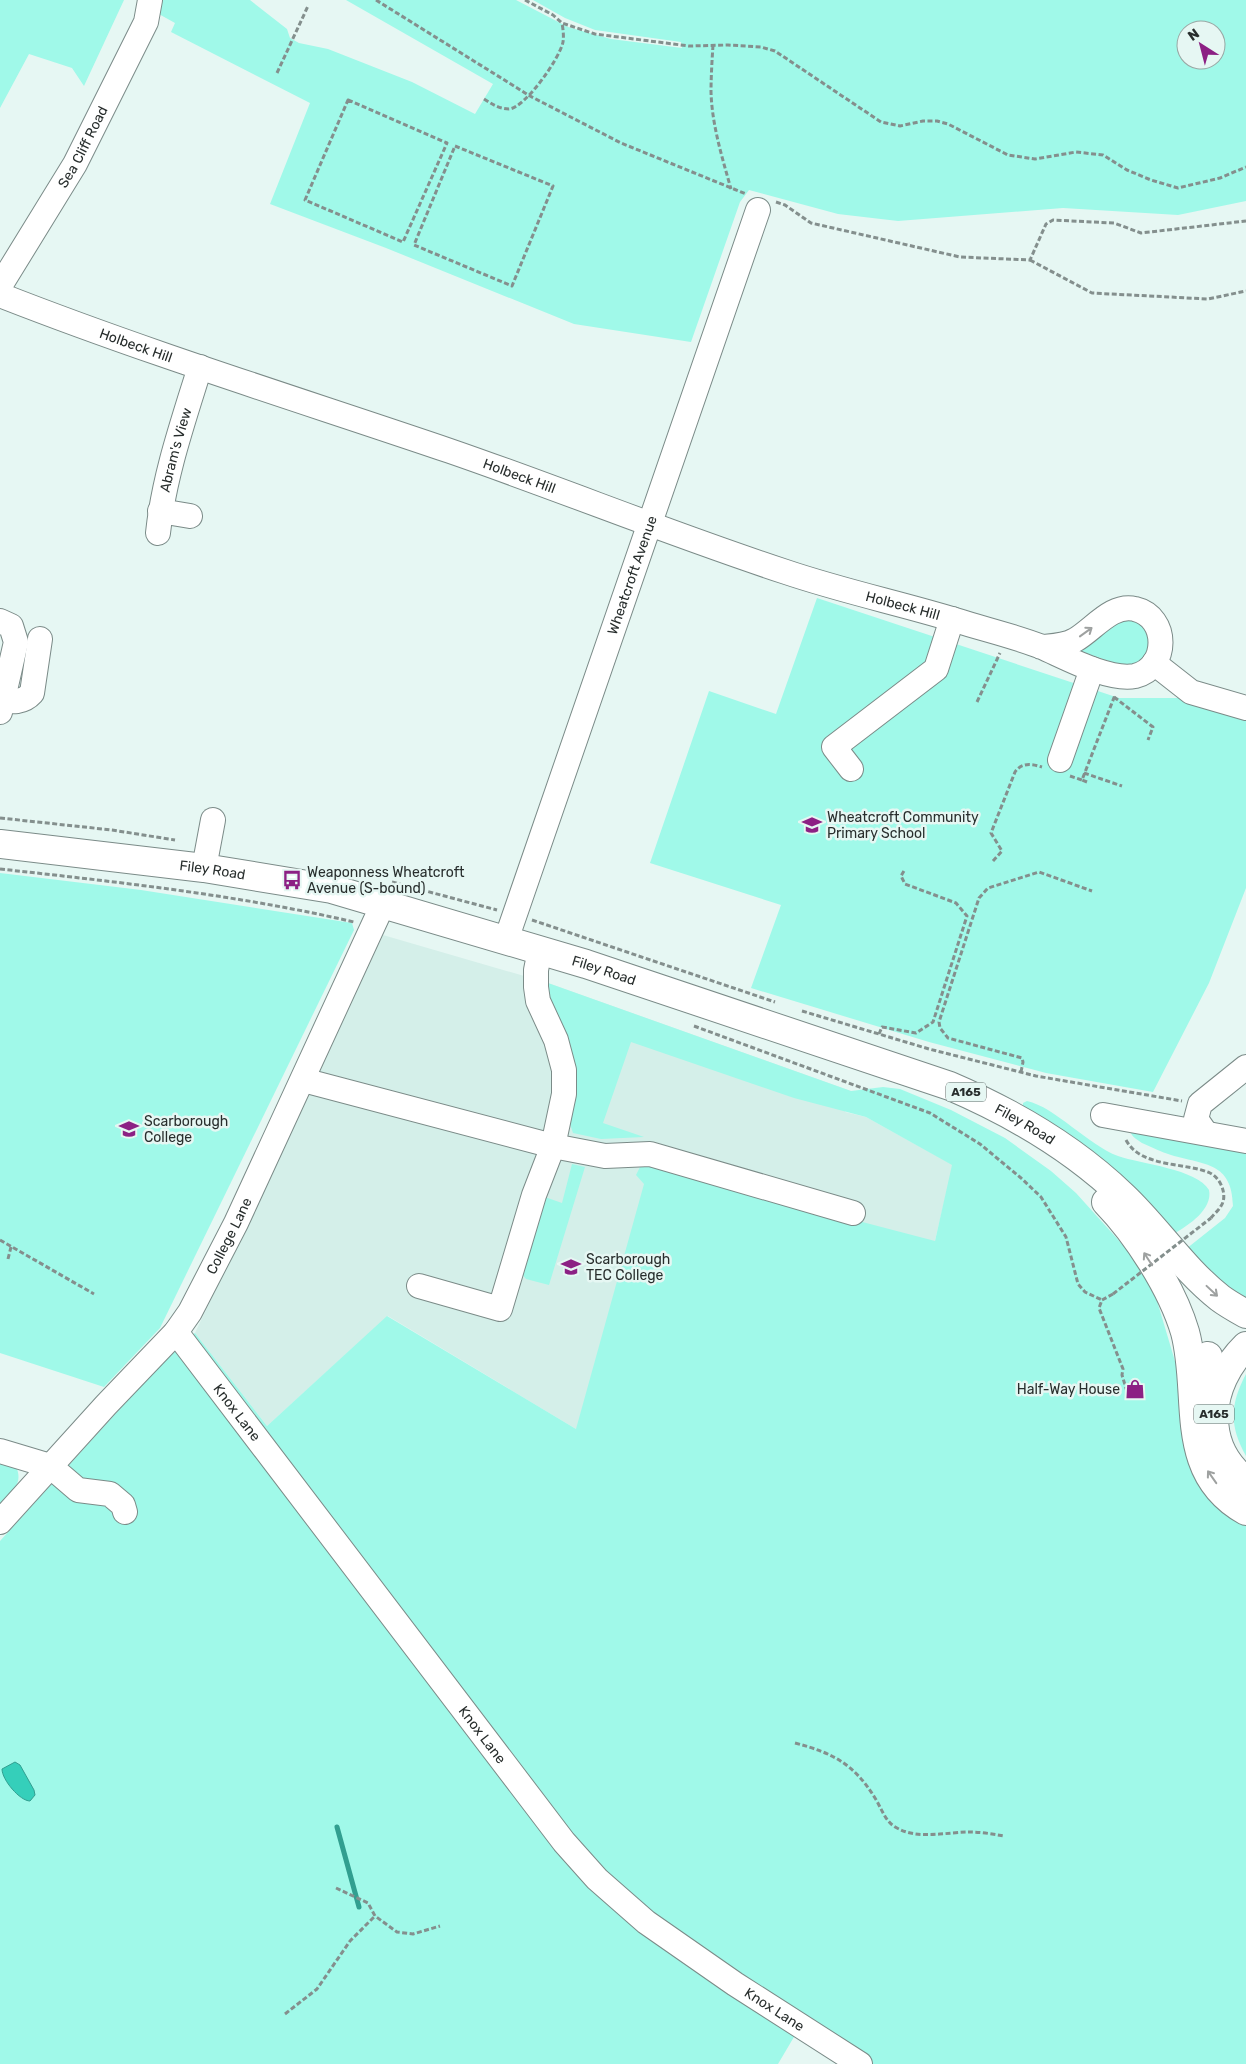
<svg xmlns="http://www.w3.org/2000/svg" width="1246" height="2064" font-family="Rubik,sans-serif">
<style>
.built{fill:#d4efe9}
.green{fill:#a0f9e9;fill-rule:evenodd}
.water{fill:#35cfba;stroke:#319f90}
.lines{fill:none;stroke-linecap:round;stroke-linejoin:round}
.stream{stroke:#319f90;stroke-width:5}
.minor-casing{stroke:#7b8b88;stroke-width:26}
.highway-casing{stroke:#7b8b88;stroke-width:30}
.path{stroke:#848f8d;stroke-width:3;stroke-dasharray:5 2.5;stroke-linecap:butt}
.minor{stroke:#fff;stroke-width:24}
.highway{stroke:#fff;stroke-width:28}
.path-bridge{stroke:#848f8d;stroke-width:3;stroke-dasharray:5 2.5;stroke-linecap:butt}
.oneway{stroke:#9ea1a0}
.labels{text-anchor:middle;stroke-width:5;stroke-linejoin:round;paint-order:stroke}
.shield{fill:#e6f7f3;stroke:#616a68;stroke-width:1}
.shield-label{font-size:12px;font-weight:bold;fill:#282e2d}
.street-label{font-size:14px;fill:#282e2d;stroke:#e6f7f3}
.poi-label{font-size:14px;fill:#282e2d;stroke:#e6f7f3;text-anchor:start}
</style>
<rect width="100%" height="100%" fill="#e6f7f3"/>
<!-- built -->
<polygon class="built" points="383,935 548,983 851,1091 845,1112 866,1117 953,1165 871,1509 576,1429 388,1316 267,1426 195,1333"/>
<!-- green -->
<g class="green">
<polygon points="0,0 124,0 84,86 72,68 29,54 0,108"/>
<path d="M157 0H250L287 29 290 38 299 43 328 49 412 82 475 114 493 84 346 0H516L568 27 611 39 682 48 681 42 595 30 565 18 533 0H1246V201L1178 215 1063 208 898 221 838 214 749 190 740 202 691 342 574 324 386 248 270 204 310 103 171 32 175 23 157 13ZM1186 30H1216V60H1186Z"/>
<polygon points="817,598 1119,698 1179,698 1246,717 1246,888 1209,983 1153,1092 1046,1073 929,1042 751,988 781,905 650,863 709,691 776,714"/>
<polygon points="1127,615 1152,630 1148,658 1126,667 1080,651 1079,648"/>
<polygon points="0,873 141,890 352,923 354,930 160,1328 104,1387 0,1353"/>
<polygon points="548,983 851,1091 883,1087 900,1089 951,1110 1005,1138 1051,1171 1076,1193 1131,1254 1155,1294 1177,1368 1246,1521 1246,2064 860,2064 804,2020 778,2064 0,2064 0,1541 177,1346 195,1333 267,1426 387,1316 576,1429 644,1184 636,1175 640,1167 652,1167 935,1241 952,1165 866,1117 794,1098 631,1042 603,1123 644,1137 601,1139 573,1133 570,1124 575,1090 548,995"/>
<path d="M1027 1101C1055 1107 1088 1145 1118 1156 1141 1164 1197 1169 1209 1190 1213 1209 1189 1225 1175 1233L1023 1107V1103Z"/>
<path d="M1129 1129 1246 1149V1302L1225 1288 1186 1249 1225 1218 1233 1206C1232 1162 1205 1165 1171 1155 1161 1152 1152 1147 1142 1143 1136 1139 1131 1136 1129 1129Z"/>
<polygon points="572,1164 585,1167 549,1285 526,1279 521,1273 542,1196 562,1203"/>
<path d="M1246 1374V1456C1229 1426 1230 1404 1246 1374Z"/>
<path d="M0 1463 17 1469C23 1485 10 1493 0 1504Z"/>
</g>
<!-- water -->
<path class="water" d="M15 1762 20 1765 34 1790 35 1795 30 1801C20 1801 2 1780 2 1769Z"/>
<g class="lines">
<!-- stream -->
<polyline class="stream" points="337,1827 359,1907"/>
<defs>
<g id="minor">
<path id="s1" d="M0 286 75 164 146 22 150 0"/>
<path id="s2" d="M0 295C148 353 300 400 450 451 563 490 673 535 786 572 842 591 899 603 955 620 983 629 1014 636 1042 647 1065 657 1108 681 1135 676 1169 668 1169 617 1135 609 1112 603 1093 630 1075 640 1065 646 1053 646 1041 647"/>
<polyline points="160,511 190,516"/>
<path id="s3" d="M158 533C164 476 183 422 200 367"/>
<polyline points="0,621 11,626 16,642 0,712"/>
<polyline points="1154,663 1191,692 1246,708"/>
<path d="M0 700C12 702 23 703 32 693L40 639"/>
<polyline points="1060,760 1092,669"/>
<polyline points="851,769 834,747 936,669 952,619"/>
<polyline points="204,868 213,820"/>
<path id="s4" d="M506 940 758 210"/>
<polyline points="303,1080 553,1146 605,1156 650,1154 853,1213"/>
<polyline points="1103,1115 1246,1141"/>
<polyline points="1205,1132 1196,1119 1200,1104 1246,1067"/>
<polyline points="419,1286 500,1309 534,1195 553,1146 564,1094 564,1070 556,1040 538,1001 536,987 536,970 540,950"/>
<path id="s5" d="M176 1332 564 1842 597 1879 646 1922 735 1984 860 2064"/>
<polyline points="0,1451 50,1466 78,1490 110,1494 123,1505 125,1512"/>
<path id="s6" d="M0 1522 106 1405 176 1332 190 1312 236 1223 384 902"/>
</g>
<g id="highway">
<path id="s7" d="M0 844 204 868 332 889 586 964 950 1086C1013 1113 1073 1148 1123 1196 1157 1228 1183 1269 1220 1298 1228 1304 1237 1309 1246 1314"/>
<path d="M1106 1202C1137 1234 1172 1288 1185 1332 1202 1395 1176 1472 1246 1511"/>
<path d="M1246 1346C1207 1384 1200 1445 1246 1481"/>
<polyline points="1208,1356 1214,1404"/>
</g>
</defs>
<!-- minor casing -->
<use href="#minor" class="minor-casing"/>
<!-- highway casing -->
<use href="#highway" class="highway-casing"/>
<!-- path -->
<g class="path">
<polyline points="376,0 530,96 621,143 746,194"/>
<polyline points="525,0 553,15 562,23 595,34 689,46 728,45 761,47 775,51 881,122 900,126 923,121 937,121 948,124 1008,155 1035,159 1076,152 1103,155 1127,170 1151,180 1178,188 1220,178 1246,167"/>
<path d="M713 45C712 61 711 77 711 92 712 125 722 157 731 189"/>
<polyline points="277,73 308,6"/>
<path d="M484 99C492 104 499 109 509 109 525 108 560 58 563 42 564 36 563 29 562 23"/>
<polygon points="348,100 447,143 403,242 305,200"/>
<polygon points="455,146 553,186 512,286 414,245"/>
<polyline points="776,202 785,205 811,223 960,257 1030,260 1046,224 1053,220 1114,223 1141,233 1246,221"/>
<polyline points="1030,260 1092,293 1208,299 1246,291"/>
<polyline points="1114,697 1153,727 1148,740"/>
<polyline points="977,702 1000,653"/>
<polyline points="1084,773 1122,786"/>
<polyline points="1070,776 1082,780"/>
<polyline points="1087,782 1082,780 1115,695"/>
<polyline points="0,818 112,830 175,840"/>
<path d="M993 861 1002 851 991 833 1015 772C1022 762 1032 764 1042 767"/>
<path d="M0 869C118 882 238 895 354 922"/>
<polyline points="392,882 497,910"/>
<polyline points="532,920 775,1002"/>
<polyline points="802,1011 929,1049 1036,1076 1182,1101"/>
<polyline points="694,1026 930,1113 980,1144 1021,1178 1041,1197 1066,1237 1078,1284 1085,1292 1102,1300"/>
<polyline points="879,1034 882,1027 916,1033 933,1022 967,916 956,903 905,884 901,876 905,869"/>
<polyline points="1021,1072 1023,1062 1022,1058 948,1038 940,1028 939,1022 979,898 988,888 1039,872 1092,891"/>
<path d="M1126 1140C1141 1168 1185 1162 1210 1173 1221 1178 1228 1196 1221 1206 1219 1210 1214 1214 1211 1218"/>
<polyline points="0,1240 94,1294"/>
<polyline points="8,1259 11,1247"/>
<polyline points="1113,1294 1102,1300 1099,1308 1123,1369 1122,1375 1129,1398"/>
<path d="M795 1743C833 1753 854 1764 875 1798 882 1809 885 1822 897 1828 918 1840 947 1832 970 1832 981 1832 993 1834 1004 1836"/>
<polyline points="336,1888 368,1903 375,1916 397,1932 413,1934 440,1926"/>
<polyline points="285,2014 317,1989 350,1941 375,1916"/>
</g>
<!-- minor -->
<use href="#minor" class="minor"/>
<!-- highway -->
<use href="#highway" class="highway"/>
<!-- path-bridge -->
<polyline class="path-bridge" points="1113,1294 1211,1218"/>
</g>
<!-- one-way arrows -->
<defs><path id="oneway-shaft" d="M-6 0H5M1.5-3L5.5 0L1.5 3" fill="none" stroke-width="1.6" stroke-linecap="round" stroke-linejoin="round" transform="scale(1.25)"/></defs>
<g class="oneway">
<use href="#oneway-shaft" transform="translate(1086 632) rotate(-36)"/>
<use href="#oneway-shaft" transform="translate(1148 1259) rotate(-123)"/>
<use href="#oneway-shaft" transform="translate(1212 1291) rotate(43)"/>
<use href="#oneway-shaft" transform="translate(1212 1477) rotate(-125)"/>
</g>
<!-- icons -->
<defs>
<symbol id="school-bare" viewBox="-9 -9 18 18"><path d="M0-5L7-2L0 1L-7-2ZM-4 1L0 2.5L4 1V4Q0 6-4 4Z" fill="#8c2084" stroke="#e6f7f3" stroke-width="2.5" paint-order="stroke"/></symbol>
<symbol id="bus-bare" viewBox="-9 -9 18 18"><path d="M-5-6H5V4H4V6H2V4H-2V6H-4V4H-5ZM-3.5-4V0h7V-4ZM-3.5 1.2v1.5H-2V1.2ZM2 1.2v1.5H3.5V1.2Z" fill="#8c2084" stroke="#e6f7f3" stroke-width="2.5" paint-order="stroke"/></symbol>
<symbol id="university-bare" viewBox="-9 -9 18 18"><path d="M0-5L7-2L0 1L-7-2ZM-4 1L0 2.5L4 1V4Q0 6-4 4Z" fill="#8c2084" stroke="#e6f7f3" stroke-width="2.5" paint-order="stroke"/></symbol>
<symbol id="shop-bare" viewBox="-9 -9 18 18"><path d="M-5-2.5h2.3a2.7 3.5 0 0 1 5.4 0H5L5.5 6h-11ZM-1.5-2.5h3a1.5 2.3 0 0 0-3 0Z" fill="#8c2084" stroke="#e6f7f3" stroke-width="2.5" paint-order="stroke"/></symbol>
</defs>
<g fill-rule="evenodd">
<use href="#school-bare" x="798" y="811" width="28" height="28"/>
<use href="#bus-bare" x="278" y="866" width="28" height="28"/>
<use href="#school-bare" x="115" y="1115" width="28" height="28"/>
<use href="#university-bare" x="557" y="1253" width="28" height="28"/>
<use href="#shop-bare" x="1121" y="1375" width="28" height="28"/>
</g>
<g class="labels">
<!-- shield labels -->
<g class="shield">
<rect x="946" y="1082.5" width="40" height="19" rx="4"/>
<rect x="1194" y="1404.5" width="40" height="19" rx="4"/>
</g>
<g class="shield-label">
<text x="966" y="1096">A165</text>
<text x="1214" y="1418">A165</text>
</g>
<!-- street labels -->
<g class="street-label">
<text dy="5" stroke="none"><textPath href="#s1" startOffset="162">Sea Cliff Road</textPath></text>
<text dy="5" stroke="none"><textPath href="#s2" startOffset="145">Holbeck Hill</textPath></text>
<text dy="5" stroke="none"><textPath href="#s3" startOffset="85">Abram's View</textPath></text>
<text dy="5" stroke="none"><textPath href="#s2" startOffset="550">Holbeck Hill</textPath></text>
<text dy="5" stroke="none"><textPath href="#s4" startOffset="386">Wheatcroft Avenue</textPath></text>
<text dy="5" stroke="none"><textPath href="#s2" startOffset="955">Holbeck Hill</textPath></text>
<text dy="5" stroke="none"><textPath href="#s7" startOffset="214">Filey Road</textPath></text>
<text dy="5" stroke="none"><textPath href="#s7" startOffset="619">Filey Road</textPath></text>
<text dy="5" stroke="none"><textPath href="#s7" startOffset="1068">Filey Road</textPath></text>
<text dy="5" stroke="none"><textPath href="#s6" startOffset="369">College Lane</textPath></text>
<text dy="5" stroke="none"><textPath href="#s5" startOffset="101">Knox Lane</textPath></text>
<text dy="5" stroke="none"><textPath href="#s5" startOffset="506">Knox Lane</textPath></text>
<text dy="5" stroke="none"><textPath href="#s5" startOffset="911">Knox Lane</textPath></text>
</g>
<!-- poi labels -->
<g class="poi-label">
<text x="827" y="822">Wheatcroft Community<tspan x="827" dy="16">Primary School</tspan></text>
<text x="307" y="877">Weaponness Wheatcroft<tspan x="307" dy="16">Avenue (S-bound)</tspan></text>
<text x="144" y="1126">Scarborough<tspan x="144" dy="16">College</tspan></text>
<text x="586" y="1264">Scarborough<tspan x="586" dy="16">TEC College</tspan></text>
<text x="1120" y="1394" text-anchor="end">Half-Way House</text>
</g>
</g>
<!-- north arrow -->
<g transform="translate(1201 45) rotate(324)"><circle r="24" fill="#e6f7f3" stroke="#9aa7a4"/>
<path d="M0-4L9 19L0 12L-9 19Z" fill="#8c2084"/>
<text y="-8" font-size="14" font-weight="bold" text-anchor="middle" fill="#282e2d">N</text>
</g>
</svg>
